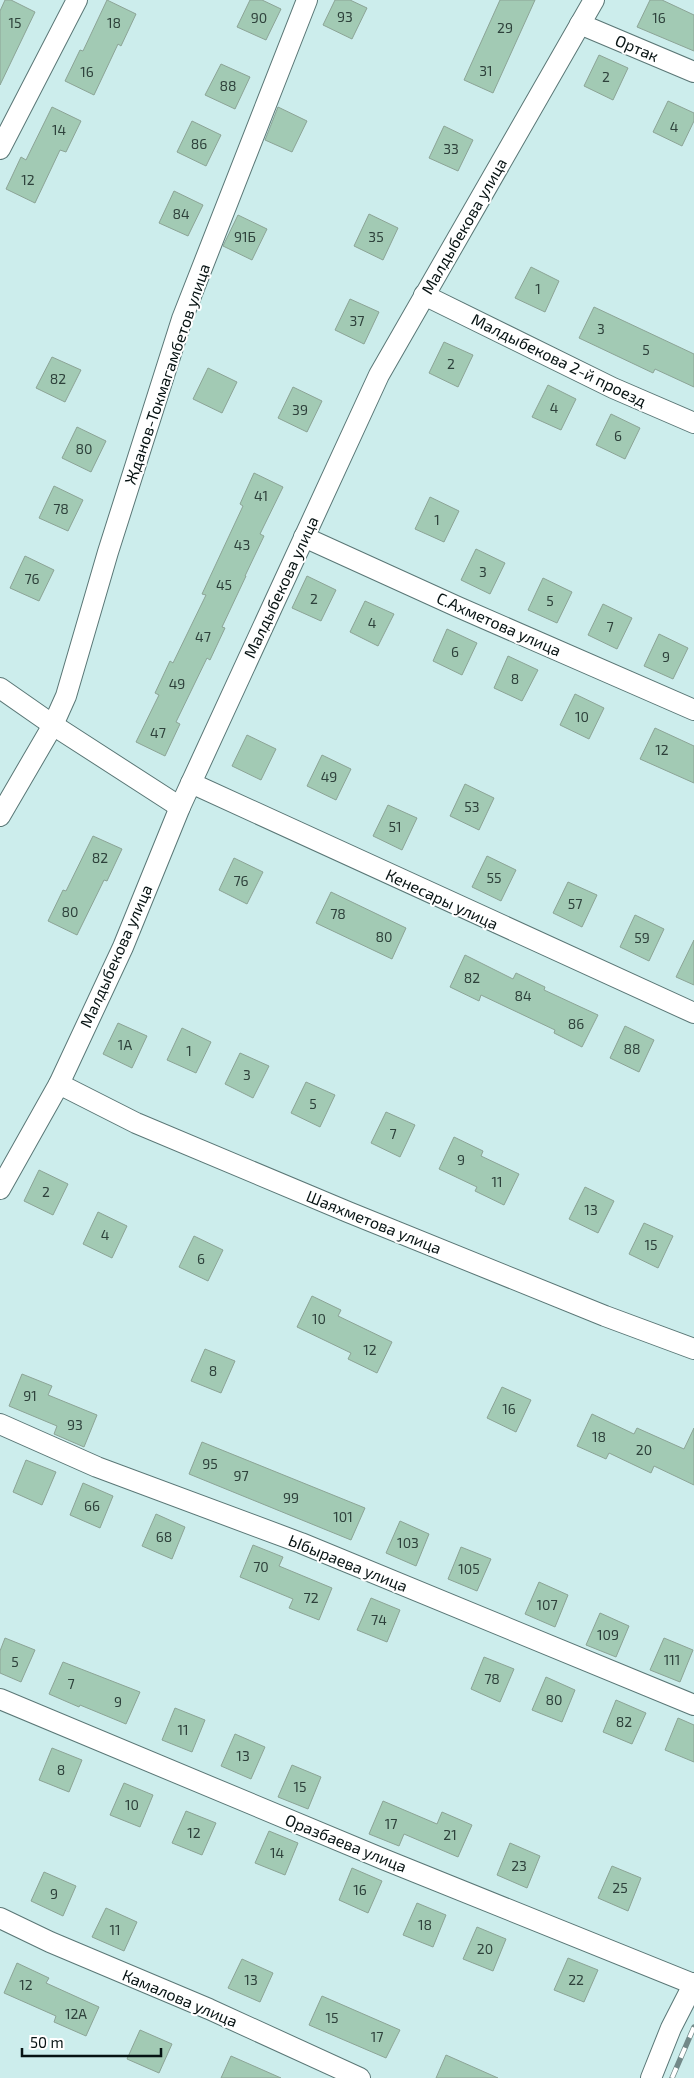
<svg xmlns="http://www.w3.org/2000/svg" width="694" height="2078" font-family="'Exo 2',sans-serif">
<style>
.building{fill:#a2cab4;stroke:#8ca496}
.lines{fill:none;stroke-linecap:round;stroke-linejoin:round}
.minor-casing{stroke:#5a7776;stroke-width:22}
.minor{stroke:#fff;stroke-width:20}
.rail-casing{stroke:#728989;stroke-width:5.5}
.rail{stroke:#fff;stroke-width:4;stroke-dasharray:11;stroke-linecap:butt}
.labels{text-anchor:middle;stroke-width:4;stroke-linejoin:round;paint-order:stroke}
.number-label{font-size:14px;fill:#2e413b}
.street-label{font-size:16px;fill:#071313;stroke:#fff}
</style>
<rect width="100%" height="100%" fill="#ccedec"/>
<!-- building -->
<g class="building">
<polygon points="5,0 11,0 35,12 0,85 0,11"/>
<polygon points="107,0 136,14 121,46 118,44 94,95 65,81 80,50 83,51"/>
<polygon points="250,0 262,0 281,9 266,40 237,27"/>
<polygon points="335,0 350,0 367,8 352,39 323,25"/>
<polygon points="500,0 535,0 493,93 464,80"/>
<polygon points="650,0 662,0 694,15 694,51 637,27"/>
<polygon points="599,55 628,68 613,100 584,86"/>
<polygon points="221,64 250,77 235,109 205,95"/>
<polygon points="668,101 694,113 694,121 682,146 653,132"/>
<polygon points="52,107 81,121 66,152 60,150 35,203 6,189 21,157 26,160"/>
<polygon points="278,107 307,121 292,152 265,140"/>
<polygon points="192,121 221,135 206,166 177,152"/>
<polygon points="444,126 473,140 458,171 429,158"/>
<polygon points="174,191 203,205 188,236 159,223"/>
<polygon points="369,214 398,228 383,260 354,246"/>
<polygon points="238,215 267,229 252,260 223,246"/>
<polygon points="531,267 559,281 545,312 515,298"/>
<polygon points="350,299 379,312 364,344 335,330"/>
<polygon points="594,307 694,354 694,387 655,369 653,373 579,338"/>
<polygon points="444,342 473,355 458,387 429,373"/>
<polygon points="52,357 81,370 65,402 36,388"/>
<polygon points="208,368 237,382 222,413 193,399"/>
<polygon points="548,385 576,399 561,430 532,417"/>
<polygon points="293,387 322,401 307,432 278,418"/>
<polygon points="611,414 640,428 625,459 596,445"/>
<polygon points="77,427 106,441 91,472 62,458"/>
<polygon points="254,473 283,487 260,534 264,536 245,576 246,576 222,627 225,628 210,660 207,658 176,722 180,724 165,756 136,742 159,695 155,693 170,661 173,663 206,595 202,594 243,506 240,504"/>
<polygon points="54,486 83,500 68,531 39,518"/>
<polygon points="430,497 459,511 444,542 415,529"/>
<polygon points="476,549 505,563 490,594 461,580"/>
<polygon points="25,556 54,570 39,601 10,588"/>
<polygon points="307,576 336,590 321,621 292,608"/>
<polygon points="543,578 572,592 557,623 528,610"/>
<polygon points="365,601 394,614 378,646 350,632"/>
<polygon points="603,604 632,618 617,649 588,635"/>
<polygon points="447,629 477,643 462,675 433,661"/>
<polygon points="659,634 688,648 673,679 644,666"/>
<polygon points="508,656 538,670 522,701 494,688"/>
<polygon points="575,694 604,708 589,739 560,725"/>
<polygon points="655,728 694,746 694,783 640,759"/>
<polygon points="247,735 276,749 261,780 232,766"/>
<polygon points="322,755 351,769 336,800 307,786"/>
<polygon points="465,784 494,798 479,830 450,816"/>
<polygon points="388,805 417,818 402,850 373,836"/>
<polygon points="93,836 122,849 107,881 104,880 77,935 48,921 63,890 66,891"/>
<polygon points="487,856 516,870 501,901 472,887"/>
<polygon points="234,858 263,872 247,904 219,890"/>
<polygon points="568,882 597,895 582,927 553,913"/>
<polygon points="331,892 406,928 392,959 316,923"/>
<polygon points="635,915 664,929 649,961 620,947"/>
<polygon points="694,940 694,985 676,977"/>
<polygon points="465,955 513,979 516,973 545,987 544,990 598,1015 582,1047 554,1033 555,1030 481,995 479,1001 450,987"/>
<polygon points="118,1023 147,1036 132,1068 103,1054"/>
<polygon points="625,1026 654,1040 639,1072 610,1058"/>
<polygon points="182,1028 211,1042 196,1073 167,1060"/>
<polygon points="240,1053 269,1066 253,1098 225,1084"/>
<polygon points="306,1082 335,1095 320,1127 291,1113"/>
<polygon points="386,1112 415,1125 400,1157 371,1143"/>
<polygon points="454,1137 483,1151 481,1156 519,1174 504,1205 475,1191 477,1187 439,1169"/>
<polygon points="39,1170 68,1184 53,1215 24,1201"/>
<polygon points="585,1187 614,1201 598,1233 569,1219"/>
<polygon points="98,1212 127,1226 112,1258 83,1244"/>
<polygon points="644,1223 673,1236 658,1268 629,1254"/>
<polygon points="194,1236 223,1250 208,1281 179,1267"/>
<polygon points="312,1296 341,1310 338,1316 392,1342 377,1373 348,1359 351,1353 297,1327"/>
<polygon points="205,1349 235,1361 221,1393 191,1381"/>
<polygon points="22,1374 52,1386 48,1395 97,1415 84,1447 54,1434 57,1426 9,1406"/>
<polygon points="502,1387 531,1400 516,1432 487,1418"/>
<polygon points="592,1414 634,1434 637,1428 684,1449 694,1428 694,1485 654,1466 651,1473 609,1453 606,1459 577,1446"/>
<polygon points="202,1442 365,1508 351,1540 189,1474"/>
<polygon points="26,1460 56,1472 42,1505 13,1492"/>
<polygon points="83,1483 113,1496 100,1528 70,1515"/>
<polygon points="156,1514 185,1527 172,1559 142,1546"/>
<polygon points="400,1521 429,1534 416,1566 386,1553"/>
<polygon points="253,1545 283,1557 279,1566 332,1588 319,1620 289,1608 293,1599 240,1577"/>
<polygon points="461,1547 491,1559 477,1591 448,1579"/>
<polygon points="539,1582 568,1595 555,1627 525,1614"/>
<polygon points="371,1598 400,1610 387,1642 357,1630"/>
<polygon points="600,1613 629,1626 616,1657 586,1645"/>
<polygon points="5,1638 35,1650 21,1682 0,1673 0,1651"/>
<polygon points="664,1638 693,1650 680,1682 650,1670"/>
<polygon points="484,1657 514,1669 500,1702 471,1689"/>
<polygon points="63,1662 140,1692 126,1724 80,1705 79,1707 49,1694"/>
<polygon points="546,1677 575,1690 562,1722 532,1710"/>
<polygon points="616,1700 646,1713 632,1744 603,1732"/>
<polygon points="175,1708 205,1720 192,1752 162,1740"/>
<polygon points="678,1718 694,1725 694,1762 665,1750"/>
<polygon points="235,1734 265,1747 251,1779 221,1766"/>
<polygon points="52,1748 82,1760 69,1792 39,1780"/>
<polygon points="292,1765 321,1777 308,1809 278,1797"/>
<polygon points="124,1783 153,1795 140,1827 110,1815"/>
<polygon points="383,1801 437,1824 442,1812 472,1825 458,1857 404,1834 399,1846 369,1834"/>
<polygon points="186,1811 216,1823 202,1855 172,1843"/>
<polygon points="269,1831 298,1843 285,1875 255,1863"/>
<polygon points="510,1843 540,1856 527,1888 497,1875"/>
<polygon points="612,1866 641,1878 628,1911 598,1898"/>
<polygon points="352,1868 382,1881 368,1913 339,1900"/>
<polygon points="44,1872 76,1886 63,1916 31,1901"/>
<polygon points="417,1903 446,1915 433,1947 403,1935"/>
<polygon points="106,1908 137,1922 124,1951 92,1937"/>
<polygon points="477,1927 506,1939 493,1971 463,1959"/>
<polygon points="568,1958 598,1970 584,2002 554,1990"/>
<polygon points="242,1959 273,1973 260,2002 228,1988"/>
<polygon points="17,1963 49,1978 46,1983 99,2007 86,2036 54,2022 56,2016 4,1993"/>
<polygon points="322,1996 400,2030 386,2058 309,2025"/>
<polygon points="140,2030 172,2044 159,2073 127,2059"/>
<polygon points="446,2055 498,2078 436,2078"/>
<polygon points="231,2056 281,2078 221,2078"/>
</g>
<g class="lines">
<defs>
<g id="minor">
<polyline points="580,24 694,72"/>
<polyline points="0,149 77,0"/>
<polyline points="424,295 613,388 694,423"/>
<polyline points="304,537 458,607 694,710"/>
<polyline points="0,688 53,725 180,807"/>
<polyline points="191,783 694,1013"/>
<polyline points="0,816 53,725 66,696 108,552 182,319 307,0"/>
<polyline points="59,1084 136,1123 348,1212 605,1316 694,1349"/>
<polyline points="0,1189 59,1084 123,947 180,807 379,375 594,0"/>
<polyline points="0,1424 97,1467 301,1543 694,1705"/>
<polyline points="0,1699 383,1859 693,1984"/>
<polyline points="0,1918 50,1942 209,2009 360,2078"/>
<polyline points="651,2078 671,2028 694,1983"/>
</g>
</defs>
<!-- minor casing -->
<use href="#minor" class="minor-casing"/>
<!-- minor -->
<use href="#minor" class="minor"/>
<defs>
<polyline id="rail" points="672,2078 694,2027"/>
</defs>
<!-- rail casing -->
<use href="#rail" class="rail-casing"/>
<!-- rail -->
<use href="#rail" class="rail"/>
</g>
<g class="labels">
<!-- number labels -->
<g class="number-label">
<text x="345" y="22">93</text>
<text x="259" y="23">90</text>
<text x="659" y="23">16</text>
<text x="15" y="28">15</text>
<text x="114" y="28">18</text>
<text x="505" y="33">29</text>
<text x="486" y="76">31</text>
<text x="87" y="77">16</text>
<text x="606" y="82">2</text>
<text x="228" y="91">88</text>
<text x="674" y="132">4</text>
<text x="59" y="135">14</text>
<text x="199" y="149">86</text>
<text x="451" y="154">33</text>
<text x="28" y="185">12</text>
<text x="181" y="219">84</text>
<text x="245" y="242">91Б</text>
<text x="376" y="242">35</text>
<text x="538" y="294">1</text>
<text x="357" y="326">37</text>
<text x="601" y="334">3</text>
<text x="646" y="355">5</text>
<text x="451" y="369">2</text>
<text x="58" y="384">82</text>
<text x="554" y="413">4</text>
<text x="300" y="415">39</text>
<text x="618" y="441">6</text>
<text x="84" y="454">80</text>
<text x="261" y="501">41</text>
<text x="61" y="514">78</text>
<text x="437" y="525">1</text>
<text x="242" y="550">43</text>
<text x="483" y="577">3</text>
<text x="32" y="584">76</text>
<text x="224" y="590">45</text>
<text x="314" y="604">2</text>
<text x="550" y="606">5</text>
<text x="372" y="628">4</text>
<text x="610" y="632">7</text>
<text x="203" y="642">47</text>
<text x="455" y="657">6</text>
<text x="666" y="662">9</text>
<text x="515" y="684">8</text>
<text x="177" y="689">49</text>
<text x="582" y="722">10</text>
<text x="158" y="738">47</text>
<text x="662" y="755">12</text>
<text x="329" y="782">49</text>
<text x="472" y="812">53</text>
<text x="395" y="832">51</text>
<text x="100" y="863">82</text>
<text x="494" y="883">55</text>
<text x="241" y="886">76</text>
<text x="575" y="909">57</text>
<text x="70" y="917">80</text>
<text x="338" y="919">78</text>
<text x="384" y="942">80</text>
<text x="642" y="943">59</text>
<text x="472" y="983">82</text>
<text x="523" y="1001">84</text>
<text x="576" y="1029">86</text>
<text x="125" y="1050">1А</text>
<text x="632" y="1054">88</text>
<text x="189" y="1056">1</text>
<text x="247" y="1080">3</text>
<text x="313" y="1109">5</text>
<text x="393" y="1139">7</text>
<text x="461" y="1165">9</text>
<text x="497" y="1187">11</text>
<text x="46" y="1197">2</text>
<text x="591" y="1215">13</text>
<text x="105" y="1240">4</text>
<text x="651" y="1250">15</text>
<text x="201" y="1264">6</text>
<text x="319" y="1324">10</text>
<text x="370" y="1355">12</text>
<text x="213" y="1376">8</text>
<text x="30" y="1401">91</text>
<text x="509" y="1414">16</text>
<text x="75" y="1430">93</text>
<text x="599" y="1442">18</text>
<text x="644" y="1455">20</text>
<text x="210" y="1469">95</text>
<text x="241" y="1481">97</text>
<text x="291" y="1503">99</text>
<text x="92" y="1511">66</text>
<text x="343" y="1522">101</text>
<text x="164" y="1542">68</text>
<text x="408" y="1548">103</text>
<text x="261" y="1572">70</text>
<text x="469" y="1574">105</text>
<text x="311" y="1603">72</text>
<text x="547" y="1610">107</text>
<text x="379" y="1625">74</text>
<text x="608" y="1640">109</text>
<text x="672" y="1665">111</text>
<text x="15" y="1667">5</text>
<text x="492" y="1684">78</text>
<text x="71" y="1689">7</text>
<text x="554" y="1705">80</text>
<text x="118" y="1707">9</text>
<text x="624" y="1727">82</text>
<text x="183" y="1735">11</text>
<text x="243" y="1761">13</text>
<text x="61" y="1775">8</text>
<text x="300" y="1792">15</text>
<text x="132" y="1810">10</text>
<text x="391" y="1829">17</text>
<text x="194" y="1838">12</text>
<text x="450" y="1840">21</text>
<text x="277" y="1858">14</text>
<text x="519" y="1871">23</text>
<text x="620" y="1893">25</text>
<text x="360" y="1895">16</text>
<text x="54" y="1899">9</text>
<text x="425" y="1930">18</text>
<text x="115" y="1935">11</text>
<text x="485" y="1954">20</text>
<text x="251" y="1985">13</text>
<text x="576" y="1985">22</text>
<text x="26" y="1990">12</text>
<text x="76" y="2019">12А</text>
<text x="332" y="2023">15</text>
<text x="377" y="2042">17</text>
</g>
<!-- street labels -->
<g class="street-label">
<text transform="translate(637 48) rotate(23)" y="6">Ортак</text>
<text transform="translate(464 226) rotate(-60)" y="6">Малдыбекова улица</text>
<text transform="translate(559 360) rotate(26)" y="6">Малдыбекова 2-й проезд</text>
<text transform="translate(167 374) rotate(-71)" y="6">Жданов-Токмагамбетов улица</text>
<text transform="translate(281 587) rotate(-65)" y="6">Малдыбекова улица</text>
<text transform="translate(499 624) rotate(24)" y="6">С.Ахметова улица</text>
<text transform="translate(442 899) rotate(25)" y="6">Кенесары улица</text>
<text transform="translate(116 956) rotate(-66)" y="6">Малдыбекова улица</text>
<text transform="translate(374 1222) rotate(22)" y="6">Шаяхметова улица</text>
<text transform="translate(348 1563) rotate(22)" y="6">Ыбыраева улица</text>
<text transform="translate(346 1843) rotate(22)" y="6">Оразбаева улица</text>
<text transform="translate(180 1998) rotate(23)" y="6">Камалова улица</text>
</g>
</g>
<!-- scale -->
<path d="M22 2048v8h139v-8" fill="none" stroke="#071313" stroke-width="2.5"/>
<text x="30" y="2048" font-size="15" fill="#071313" stroke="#ffffff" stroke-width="4" paint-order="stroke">50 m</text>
</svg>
